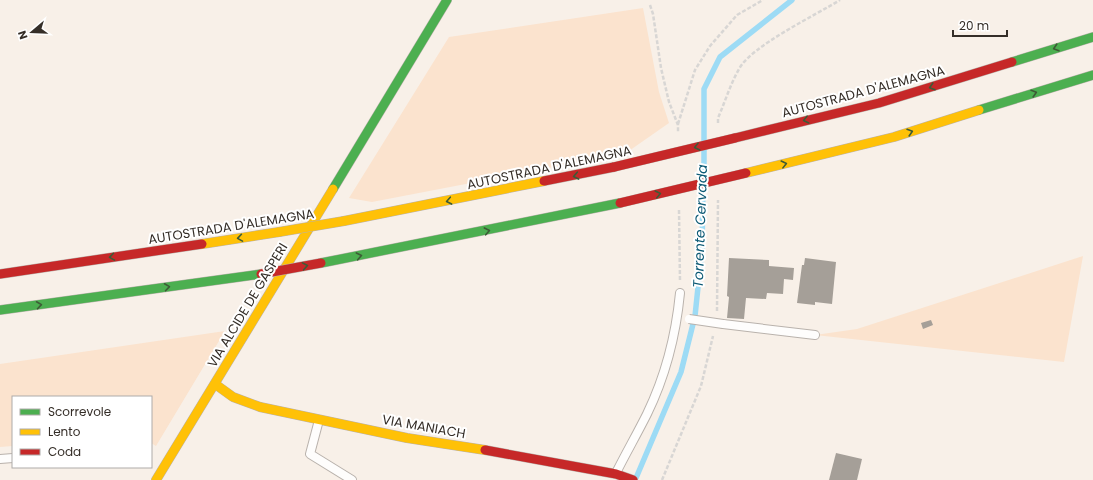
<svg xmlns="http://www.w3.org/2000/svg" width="1093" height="480" font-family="Poppins,sans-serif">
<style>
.green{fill:#fbe3ce}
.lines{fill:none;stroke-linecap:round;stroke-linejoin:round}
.stream{stroke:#9ddbf5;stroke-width:5.5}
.building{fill:#a59f98}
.lane-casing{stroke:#b9b2ac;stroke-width:10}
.fast-casing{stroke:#b9b2ac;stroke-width:10}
.slow-casing{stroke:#b9b2ac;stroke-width:10}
.jam-casing{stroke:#b9b2ac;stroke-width:10}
.path{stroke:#d8d6d4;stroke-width:2.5;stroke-dasharray:4 2;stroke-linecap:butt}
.lane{stroke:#fefdfc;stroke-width:8}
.fast{stroke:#4caf50;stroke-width:9}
.slow{stroke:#ffc107;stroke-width:9}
.jam{stroke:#c62828;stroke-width:9}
.lane-bridge-casing{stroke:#b9b2ac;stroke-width:10;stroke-linecap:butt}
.slow-bridge-casing{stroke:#b9b2ac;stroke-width:10;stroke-linecap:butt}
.jam-bridge-casing{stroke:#b9b2ac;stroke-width:10;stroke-linecap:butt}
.lane-bridge{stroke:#fefdfc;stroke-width:8}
.slow-bridge{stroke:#ffc107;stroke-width:9}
.jam-bridge{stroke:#c62828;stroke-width:9}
.oneway{stroke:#3d5b36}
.labels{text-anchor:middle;stroke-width:4;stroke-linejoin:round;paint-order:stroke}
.street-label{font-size:13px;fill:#352e28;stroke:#fff}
.water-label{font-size:14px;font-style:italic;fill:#0d5a75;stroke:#fff}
</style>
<rect width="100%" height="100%" fill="#f8f0e8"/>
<!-- green -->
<g class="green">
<polygon points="643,8 659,92 669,123 626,153 372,202 349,198 449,37"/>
<polygon points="1083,256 1064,362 815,335 857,329"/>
<polygon points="225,331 156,446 151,443 151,397 13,397 13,446 0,447 0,364"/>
</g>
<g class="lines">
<!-- stream -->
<g class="stream">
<polyline points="704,141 704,89 720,57 792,0"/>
<polyline points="704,179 704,150"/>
<polyline points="636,478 681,372 695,316 702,249 703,188"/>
</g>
</g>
<!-- building -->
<g class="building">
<polygon points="729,258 769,260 769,266 794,268 793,280 784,279 783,294 767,293 766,299 746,298 744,319 727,318 729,297 727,296"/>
<polygon points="805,258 836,262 832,304 815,302 815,305 797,303 802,265 804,265"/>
<polygon points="931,320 933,325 923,329 921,323"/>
<polygon points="836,453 862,459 857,480 829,480"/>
</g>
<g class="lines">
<defs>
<g id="lane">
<polyline points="723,324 815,335"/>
<polyline points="319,420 310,454 352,480"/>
<polyline points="0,459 13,458"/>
<path d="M616 473C626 453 637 434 647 414 665 377 676 334 680 293"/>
</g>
<g id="fast">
<polyline points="1012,62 1093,37"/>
<polyline points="979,110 1093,75"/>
<polyline points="333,189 447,0"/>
<polyline points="321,263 620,203"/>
<polyline points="0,310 261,274"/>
</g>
<g id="slow">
<polyline points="746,173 894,137 979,110"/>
<polyline points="344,221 544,181"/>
<polyline points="202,244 279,232"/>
<polyline points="215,384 233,397 260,407 407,438 485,450"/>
<polyline points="156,480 333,189"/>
</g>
<g id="jam">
<polyline points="735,138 879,103 1012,62"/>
<polyline points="544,181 614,167"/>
<polyline points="0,274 202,244"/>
<polyline points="485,450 616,474 633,480"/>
</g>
</defs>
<!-- lane casing -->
<use href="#lane" class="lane-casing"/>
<!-- fast casing -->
<use href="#fast" class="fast-casing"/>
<!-- slow casing -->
<use href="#slow" class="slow-casing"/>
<!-- jam casing -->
<use href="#jam" class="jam-casing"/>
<!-- path -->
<g class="path">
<polyline points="650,5 653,14 661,68 669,102 678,125 678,133"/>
<path d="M718 123V118C725 102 730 85 739 69 751 46 816 15 840 0"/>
<polyline points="678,124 695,70 710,46 737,15 763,0"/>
<polyline points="679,210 680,281"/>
<polyline points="717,311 718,200"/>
<polyline points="662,480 701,386 713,336"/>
</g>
<!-- lane -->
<use href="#lane" class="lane"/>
<!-- fast -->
<use href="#fast" class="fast"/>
<!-- slow -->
<use href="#slow" class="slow"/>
<!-- jam -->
<use href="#jam" class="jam"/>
<defs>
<polyline id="lane-bridge" points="689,319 723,324"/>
<polyline id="slow-bridge" points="279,232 344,221"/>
<g id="jam-bridge">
<polyline points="614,167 735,138"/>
<polyline points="620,203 746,173"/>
<polyline points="261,274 321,263"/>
</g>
</defs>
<!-- lane-bridge casing -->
<use href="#lane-bridge" class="lane-bridge-casing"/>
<!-- slow-bridge casing -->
<use href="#slow-bridge" class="slow-bridge-casing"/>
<!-- jam-bridge casing -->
<use href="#jam-bridge" class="jam-bridge-casing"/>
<!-- lane-bridge -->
<use href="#lane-bridge" class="lane-bridge"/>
<!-- slow-bridge -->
<use href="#slow-bridge" class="slow-bridge"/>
<!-- jam-bridge -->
<use href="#jam-bridge" class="jam-bridge"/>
</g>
<!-- one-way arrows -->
<defs><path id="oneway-chevron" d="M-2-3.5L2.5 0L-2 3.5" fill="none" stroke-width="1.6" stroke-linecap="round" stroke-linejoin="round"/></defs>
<g class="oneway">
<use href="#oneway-chevron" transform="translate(1056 48) rotate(163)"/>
<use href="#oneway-chevron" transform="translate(932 87) rotate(163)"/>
<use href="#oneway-chevron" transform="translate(1034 93) rotate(-17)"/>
<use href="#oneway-chevron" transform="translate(806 120) rotate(166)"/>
<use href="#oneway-chevron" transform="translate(910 132) rotate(-17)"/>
<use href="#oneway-chevron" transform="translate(697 147) rotate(166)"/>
<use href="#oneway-chevron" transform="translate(784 164) rotate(-14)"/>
<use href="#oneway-chevron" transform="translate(576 176) rotate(169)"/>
<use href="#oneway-chevron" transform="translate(658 194) rotate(-13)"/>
<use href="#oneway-chevron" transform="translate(449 201) rotate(169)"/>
<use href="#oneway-chevron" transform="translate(487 231) rotate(-11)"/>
<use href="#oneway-chevron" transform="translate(240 238) rotate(171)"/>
<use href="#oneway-chevron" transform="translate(359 256) rotate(-11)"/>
<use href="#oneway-chevron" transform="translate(112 257) rotate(171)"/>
<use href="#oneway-chevron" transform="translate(305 266) rotate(-10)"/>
<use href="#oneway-chevron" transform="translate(167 287) rotate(-8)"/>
<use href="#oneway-chevron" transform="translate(39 305) rotate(-8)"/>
</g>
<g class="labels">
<!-- street labels -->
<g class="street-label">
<text transform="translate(863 91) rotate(-15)" y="5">AUTOSTRADA D'ALEMAGNA</text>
<text transform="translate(549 167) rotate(-12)" y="5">AUTOSTRADA D'ALEMAGNA</text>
<text transform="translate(231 226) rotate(-9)" y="5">AUTOSTRADA D'ALEMAGNA</text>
<text transform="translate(247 305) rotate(-59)" y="5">VIA ALCIDE DE GASPERI</text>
<text transform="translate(424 426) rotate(10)" y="5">VIA MANIACH</text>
</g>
<!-- water labels -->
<g class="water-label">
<text transform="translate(700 226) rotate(-88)" y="5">Torrente Cervada</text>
</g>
</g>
<!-- legend -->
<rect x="12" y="396" width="140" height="72" fill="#ffffff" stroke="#aeaba9"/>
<rect x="20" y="409" width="20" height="6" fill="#4caf50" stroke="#aeaba9"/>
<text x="48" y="416" font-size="12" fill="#352e28">Scorrevole</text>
<rect x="20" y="429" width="20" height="6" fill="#ffc107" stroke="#aeaba9"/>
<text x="48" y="436" font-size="12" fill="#352e28">Lento</text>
<rect x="20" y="449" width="20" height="6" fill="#c62828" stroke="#aeaba9"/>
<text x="48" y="456" font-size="12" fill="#352e28">Coda</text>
<!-- north arrow -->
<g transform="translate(32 32) rotate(251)" stroke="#ffffff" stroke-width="3" paint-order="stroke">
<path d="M0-3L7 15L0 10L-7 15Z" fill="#352e28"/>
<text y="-6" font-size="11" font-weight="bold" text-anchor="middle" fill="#352e28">N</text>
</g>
<!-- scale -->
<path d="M953 30v6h54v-6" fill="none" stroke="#352e28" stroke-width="2"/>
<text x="959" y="30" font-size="12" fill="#352e28" stroke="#ffffff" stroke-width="3" paint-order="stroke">20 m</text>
</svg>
